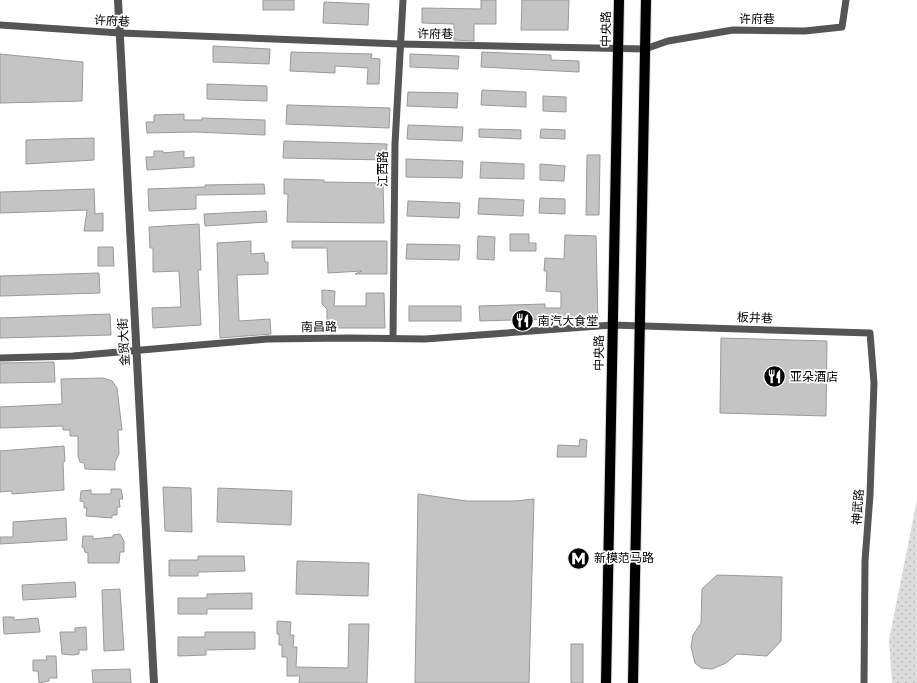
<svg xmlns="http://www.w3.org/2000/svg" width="917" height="683" font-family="Jost,'Noto Sans SC',sans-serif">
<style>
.park{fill:url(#park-dots)}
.building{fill:#c4c4c4;stroke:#999}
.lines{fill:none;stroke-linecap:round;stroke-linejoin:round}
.primary-casing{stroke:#dbdbdb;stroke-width:12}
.minor{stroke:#555;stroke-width:7}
.tertiary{stroke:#555;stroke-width:8}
.primary{stroke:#000;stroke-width:10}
.labels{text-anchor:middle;stroke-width:3.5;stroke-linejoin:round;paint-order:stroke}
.street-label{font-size:12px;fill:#000;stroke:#fff}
.poi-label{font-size:12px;fill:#000;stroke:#fff;text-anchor:start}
</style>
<defs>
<pattern id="park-dots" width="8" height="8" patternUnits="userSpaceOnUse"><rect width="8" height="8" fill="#dcdcdc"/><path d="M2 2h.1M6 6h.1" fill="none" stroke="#bbb" stroke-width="1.8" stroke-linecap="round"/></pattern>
</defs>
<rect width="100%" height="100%" fill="#fff"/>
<!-- park -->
<polygon class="park" points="917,500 917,683 892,683 889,640"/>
<!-- building -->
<g class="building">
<rect x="263" y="0" width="31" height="10"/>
<polygon points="481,0 496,0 496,24 474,24 474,41 454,40 454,24 422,23 422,8 481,9"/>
<polygon points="522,0 569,0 568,30 521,30"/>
<polygon points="324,2 369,4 368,25 323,23"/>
<polygon points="213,46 270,49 269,64 213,62"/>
<polygon points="291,52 372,54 371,58 380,59 379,84 367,84 368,68 335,66 335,73 290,71"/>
<polygon points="482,52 551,55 551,60 579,61 579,72 481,67"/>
<polygon points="0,54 83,62 82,101 0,103"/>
<polygon points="410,54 459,56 458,69 410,67"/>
<polygon points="207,84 267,86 267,101 207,99"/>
<polygon points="482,90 526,92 526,107 481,105"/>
<polygon points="408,92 458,93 457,108 407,106"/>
<polygon points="543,96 566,97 566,112 543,111"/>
<polygon points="287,105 390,108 389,128 286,124"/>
<polygon points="184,114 184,120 202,120 202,118 265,120 265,135 195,132 147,133 146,122 154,122 154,115"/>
<polygon points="408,125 463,127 462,141 407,139"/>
<polygon points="479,129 521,130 521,139 479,137"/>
<polygon points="541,129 565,130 565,139 540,138"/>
<polygon points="94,138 94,160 26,164 26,140"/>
<polygon points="284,141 387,144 386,160 283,158"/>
<polygon points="154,151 163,151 163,153 184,151 184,158 194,157 194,167 147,170 146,157 154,157"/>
<polygon points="587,155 600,155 599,215 586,215"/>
<polygon points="406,159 463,161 462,178 406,177"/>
<polygon points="481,162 524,164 524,179 480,178"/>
<polygon points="540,164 565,166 564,181 540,180"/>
<polygon points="284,179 324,180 324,182 383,183 384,223 287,222 288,194 284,194"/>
<polygon points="264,184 265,194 196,195 196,209 149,211 148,189 205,187 205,185"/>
<polygon points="94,189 95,214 103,213 103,231 84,231 87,210 0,213 0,192"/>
<polygon points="479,198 524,200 523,216 478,214"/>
<polygon points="540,198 565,199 565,214 539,213"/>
<polygon points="408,201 460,203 459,218 407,216"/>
<polygon points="266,211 267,222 205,226 204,214"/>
<polygon points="199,224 201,270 198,270 201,325 153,328 152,308 181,307 179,271 153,272 153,248 150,248 149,227"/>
<polygon points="510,234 529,234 529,243 536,243 536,251 510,251"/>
<polygon points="565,235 596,236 598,321 548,319 480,321 479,306 545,304 545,308 561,308 561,292 546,291 547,271 544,271 545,258 564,259"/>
<polygon points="478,236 495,237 494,260 477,259"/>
<polygon points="251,241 251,254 264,253 265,262 268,262 268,274 237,275 239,321 270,319 271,334 220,338 217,243"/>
<polygon points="292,241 387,241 387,274 355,274 362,271 328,273 327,248 292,248"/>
<polygon points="407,244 460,245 459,260 406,259"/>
<polygon points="98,247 113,247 114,266 98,266"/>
<polygon points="99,273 100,293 0,296 0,276"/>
<polygon points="322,290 335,291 334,306 366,306 366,293 384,293 385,328 327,328 327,309 322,304"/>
<rect x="409" y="306" width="52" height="15"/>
<polygon points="110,314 111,335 0,338 0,318"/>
<polygon points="721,338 827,341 826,416 720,413"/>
<polygon points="54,362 55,382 0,383 0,363"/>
<polygon points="103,378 112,381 117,388 122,430 118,430 119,454 115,462 115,470 85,469 84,463 80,462 78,456 78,436 70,436 70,430 63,430 63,426 0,428 0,407 62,404 61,379"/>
<polygon points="580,439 587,440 586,457 557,457 558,445 579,446"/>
<polygon points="64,446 65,461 63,462 64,490 12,494 12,491 0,492 0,451"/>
<polygon points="163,487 191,488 192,532 165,531"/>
<polygon points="218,488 292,491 291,525 217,522"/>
<polygon points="111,489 121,489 123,499 119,499 120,507 117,507 117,515 112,515 112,518 86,516 87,508 84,508 84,502 80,501 81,491 91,490 91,494 111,494"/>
<polygon points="418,494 467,501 515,501 534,499 529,683 415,683"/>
<polygon points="66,518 67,540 0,544 0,537 13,537 13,522"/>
<polygon points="120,534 124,541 124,552 120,552 119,563 88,563 88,553 85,552 84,548 82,547 83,536 93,536 93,539 113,537 113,535"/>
<polygon points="198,556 244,556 245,571 198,572 198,576 169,576 169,560 198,560"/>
<polygon points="297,561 369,563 368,596 296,594"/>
<polygon points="717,575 782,577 781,641 767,656 737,654 726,663 712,669 701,668 695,663 691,647 693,635 701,623 702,589"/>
<polygon points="75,582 76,597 23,600 22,585"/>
<polygon points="120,589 124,650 104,651 102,590"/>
<polygon points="252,593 252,609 207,609 207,614 178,614 178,598 207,598 207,594"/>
<polygon points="3,617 14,617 14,620 38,618 40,632 4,634"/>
<polygon points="277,621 291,622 290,635 294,635 293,647 297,647 296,667 348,668 349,624 369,624 367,683 299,683 300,676 287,676 287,657 282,657 282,645 279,645 279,634 277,634"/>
<polygon points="86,627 87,650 79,650 79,654 73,655 62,654 60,632 75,632 75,628"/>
<polygon points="205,632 255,632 255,649 206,650 206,655 178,656 178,637 205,637"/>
<rect x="571" y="644" width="12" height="39"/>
<polygon points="46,656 56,656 57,678 49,678 49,681 39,683 38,671 33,671 33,660 47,660"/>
<polygon points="130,669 131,683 93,683 92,670"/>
</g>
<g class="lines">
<defs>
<g id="primary">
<polyline points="606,683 619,0"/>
<polyline points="633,683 646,0"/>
</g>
</defs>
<!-- primary casing -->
<use href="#primary" class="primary-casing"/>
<!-- minor -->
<g class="minor">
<polyline points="0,25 120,33 400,44 645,49 668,41 733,30 805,31 842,27 846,0"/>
<polyline points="393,338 395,144 403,0"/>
<polyline points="0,358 73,356 267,339 349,338 425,339 612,325 870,333 874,383 870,495 865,561 864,683"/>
</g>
<!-- tertiary -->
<polyline class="tertiary" points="118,0 154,683"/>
<!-- primary -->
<use href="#primary" class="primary"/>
</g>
<!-- icons -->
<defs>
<symbol id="restaurant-disc" viewBox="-11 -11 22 22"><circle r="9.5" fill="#000" stroke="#fff"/><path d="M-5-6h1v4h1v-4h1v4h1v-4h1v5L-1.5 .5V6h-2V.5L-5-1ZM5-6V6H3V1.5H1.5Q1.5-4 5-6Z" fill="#fff"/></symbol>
<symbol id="metro-disc" viewBox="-11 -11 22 22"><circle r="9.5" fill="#000" stroke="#fff"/><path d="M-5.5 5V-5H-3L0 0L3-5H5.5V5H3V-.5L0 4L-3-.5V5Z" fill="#fff"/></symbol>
</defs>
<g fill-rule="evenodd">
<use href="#restaurant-disc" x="510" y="308" width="25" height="25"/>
<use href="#restaurant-disc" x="762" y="364" width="25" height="25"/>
<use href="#metro-disc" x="566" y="546" width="25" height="25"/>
</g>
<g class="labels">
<!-- street labels -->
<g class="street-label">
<text x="757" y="23">许府巷</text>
<text transform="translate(112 21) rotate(3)" y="4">许府巷</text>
<text transform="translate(606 29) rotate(-89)" y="4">中央路</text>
<text transform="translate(435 34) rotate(1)" y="4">许府巷</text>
<text transform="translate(383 169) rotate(-90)" y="4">江西路</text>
<text transform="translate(755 318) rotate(2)" y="4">板井巷</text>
<text transform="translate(319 327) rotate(-1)" y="4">南昌路</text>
<text transform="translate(124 342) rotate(-93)" y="4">金贸大街</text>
<text transform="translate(599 353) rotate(-89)" y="4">中央路</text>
<text transform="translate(858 507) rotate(-86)" y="4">神武路</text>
</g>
<!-- poi labels -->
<g class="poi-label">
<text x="538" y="325">南汽大食堂</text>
<text x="790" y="381">亚朵酒店</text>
<text x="594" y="562">新模范马路</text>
</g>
</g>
</svg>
